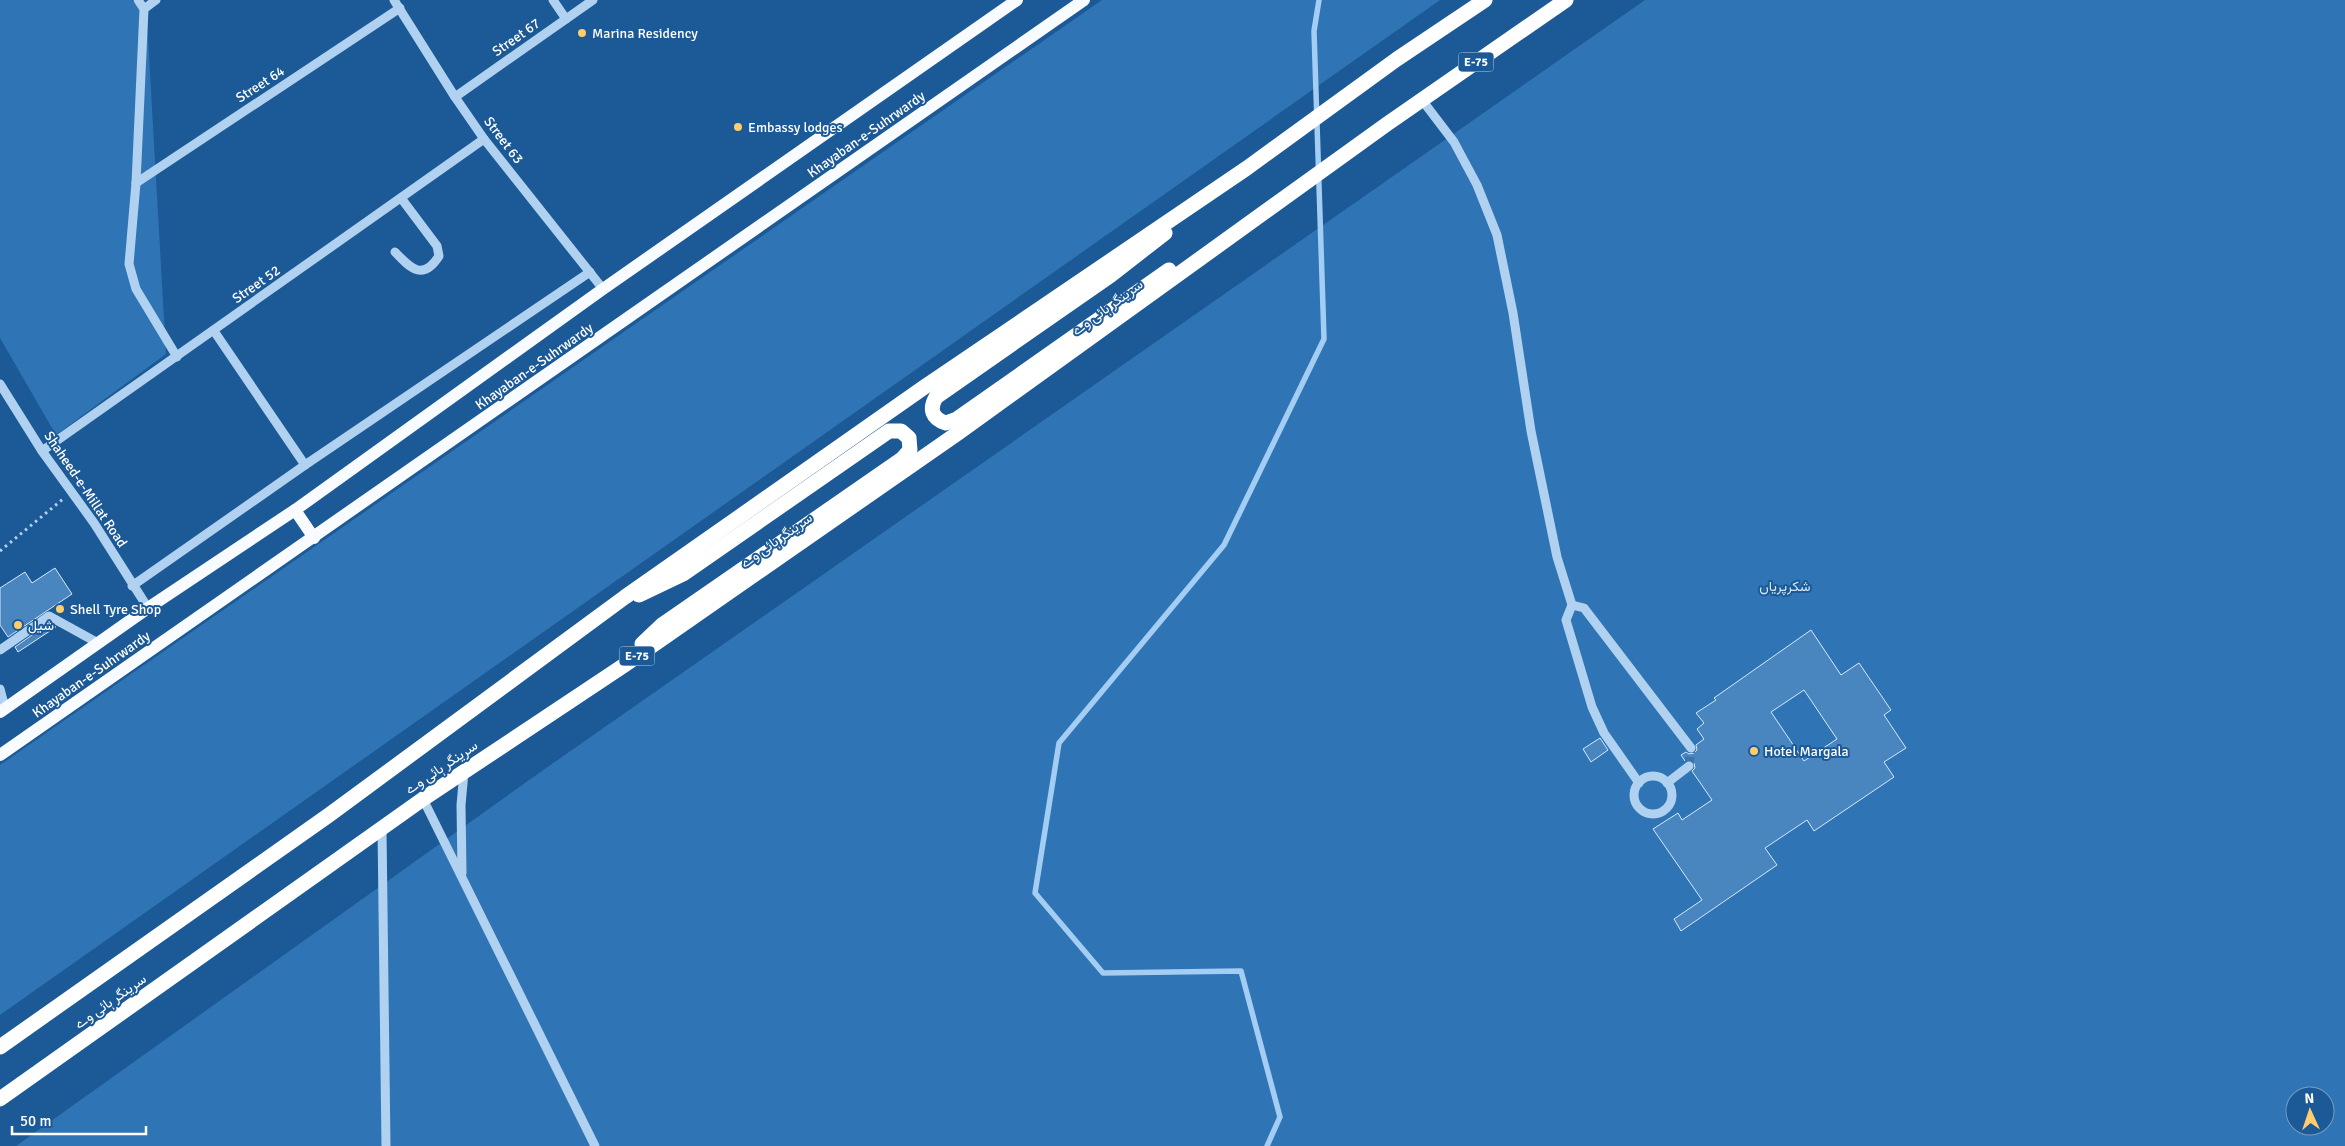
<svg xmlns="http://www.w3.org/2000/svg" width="2345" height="1146" font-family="Signika,Vazirmatn,sans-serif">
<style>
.green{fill:#2f74b4;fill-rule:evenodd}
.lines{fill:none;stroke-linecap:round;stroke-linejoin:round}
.stream{stroke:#a3cdf2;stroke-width:5.5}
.building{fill:#4985bf;stroke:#d6e9fb;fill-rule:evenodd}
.minor-tunnel{stroke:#3d72a7;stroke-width:9;stroke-dasharray:9 4.5;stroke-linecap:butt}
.path{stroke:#b0d1f0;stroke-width:3;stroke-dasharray:2.5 4;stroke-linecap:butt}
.minor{stroke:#b0d1f0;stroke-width:9}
.major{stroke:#f8fbff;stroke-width:12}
.highway{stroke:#fff;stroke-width:15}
.poi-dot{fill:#ffcc6e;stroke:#1b5997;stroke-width:2}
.labels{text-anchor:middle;stroke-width:4;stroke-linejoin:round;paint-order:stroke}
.shield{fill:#1b5997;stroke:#bbcde0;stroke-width:1}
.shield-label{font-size:12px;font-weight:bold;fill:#fff}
.poi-label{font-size:14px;fill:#fff;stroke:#1b5997;text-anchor:start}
.street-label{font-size:14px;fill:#fff;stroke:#1b5997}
.park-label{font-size:14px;fill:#d6e9fb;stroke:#1b5997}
</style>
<rect width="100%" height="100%" fill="#1b5997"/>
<!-- green -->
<g class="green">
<polygon points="0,0 132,0 147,20 166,354 56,435 0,338"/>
<polygon points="1102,0 1440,0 0,1015 0,765"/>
<path d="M1645 0H2345V1146H16L539 773ZM2295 1096H2325V1126H2295Z"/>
</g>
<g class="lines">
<!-- stream -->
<polyline class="stream" points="1267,1146 1280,1117 1241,971 1103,973 1035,893 1059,743 1224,545 1324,339 1314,31 1319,0"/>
</g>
<!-- building -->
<g class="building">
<polygon points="55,568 72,594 8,637 0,625 0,588 25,572 32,583"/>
<polygon points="49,623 56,627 18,652 15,647"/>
<path d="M1811 630 1841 675 1859 663 1891 710 1884 715 1906 748 1884 762 1894 777 1814 831 1807 820 1765 848 1777 865 1681 931 1674 919 1702 900 1653 829 1678 813 1682 820 1712 800 1692 771 1695 768 1694 763 1691 760 1685 761 1681 755 1686 752 1689 754 1694 753 1697 750 1696 745 1704 739 1697 729 1704 723 1696 713 1716 700 1714 698ZM1804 690 1837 739 1804 761 1771 712Z"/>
<polygon points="1600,738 1608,750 1591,762 1583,749"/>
</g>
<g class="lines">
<!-- minor-tunnel -->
<polyline class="minor-tunnel" points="1689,766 1691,748"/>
<!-- path -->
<polyline class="path" points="0,551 63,499"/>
<!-- minor -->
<g class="minor">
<polyline points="138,0 144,9 136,183 129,264 136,289 177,357"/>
<polyline points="394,0 455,97 484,139 603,289"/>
<polyline points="553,0 566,19"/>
<polyline points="144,9 156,0"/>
<polyline points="455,97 593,0"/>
<polyline points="1422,100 1454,142 1477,185 1497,235 1513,313 1531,431 1557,557 1572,605 1566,620 1592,707 1604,733 1639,783"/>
<polyline points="136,183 400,8"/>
<path d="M395 252C411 269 423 281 439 256L437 246 401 198"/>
<polyline points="214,331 305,465"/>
<polyline points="0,384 42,451 94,523 148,608"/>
<polyline points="42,451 484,139"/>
<polyline points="132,586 305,465 590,272"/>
<polyline points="1572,605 1584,608 1691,748"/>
<polyline points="0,650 49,616 98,643"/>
<polyline points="0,689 5,708"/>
<circle cx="1653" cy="795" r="19"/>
<polyline points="1667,783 1689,766"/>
<polyline points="423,799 595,1146"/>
<polyline points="382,829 386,1146"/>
<polyline points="462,873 461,805 464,772"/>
</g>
<!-- major -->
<g class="major">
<polyline points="295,510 314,538"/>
<polyline points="0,712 148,608 295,510 603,289 1017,0"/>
<polyline points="0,755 1084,0"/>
</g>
<!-- highway -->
<g class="highway">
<path d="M1165 233 1111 275 936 397C929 409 932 419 946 423L957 419 1169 270"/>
<polyline points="639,595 683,574 889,431 901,431 909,438 910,450 902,459 662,625 642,644"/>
<polyline points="0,1047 329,815 625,597 923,388 1247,168 1397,59 1485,0"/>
<polyline points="0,1099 423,799 626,664 958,433 1387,124 1566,0"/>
</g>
</g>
<!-- markers -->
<g class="poi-dot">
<circle cx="582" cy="33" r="5"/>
<circle cx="738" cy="127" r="5"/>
<circle cx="60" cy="609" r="5"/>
<circle cx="18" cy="625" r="5"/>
<circle cx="1754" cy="751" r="5"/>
</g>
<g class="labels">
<!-- shield labels -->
<g class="shield">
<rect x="1458.5" y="52.5" width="35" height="19" rx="4"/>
<rect x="619.5" y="646.5" width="35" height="19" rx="4"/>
</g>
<g class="shield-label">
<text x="1476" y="66">E-75</text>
<text x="637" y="660">E-75</text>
</g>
<!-- poi labels -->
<g class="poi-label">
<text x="592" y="38">Marina Residency</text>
<text x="748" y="132">Embassy lodges</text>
<text x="70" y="614">Shell Tyre Shop</text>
<text x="28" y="630">شیل</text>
<text x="1764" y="756">Hotel Margala</text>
</g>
<!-- street labels -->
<g class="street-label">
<text transform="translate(516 37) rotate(-35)" y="5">Street 67</text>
<text transform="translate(260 84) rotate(-33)" y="5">Street 64</text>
<text transform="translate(866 134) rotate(-35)" y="5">Khayaban-e-Suhrwardy</text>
<text transform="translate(504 140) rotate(53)" y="5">Street 63</text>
<text transform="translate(256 284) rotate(-35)" y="5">Street 52</text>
<text transform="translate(1107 307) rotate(-36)" y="5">سرینگر ہائی وے</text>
<text transform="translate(534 366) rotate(-35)" y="5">Khayaban-e-Suhrwardy</text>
<text transform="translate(86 489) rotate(56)" y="5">Shaheed-e-Millat Road</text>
<text transform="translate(776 540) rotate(-35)" y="5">سرینگر ہائی وے</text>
<text transform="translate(91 674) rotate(-35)" y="5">Khayaban-e-Suhrwardy</text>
<text transform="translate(441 767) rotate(-34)" y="5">سرینگر ہائی وے</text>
<text transform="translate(110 1001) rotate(-35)" y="5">سرینگر ہائی وے</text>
</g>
<!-- park labels -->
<g class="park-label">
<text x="1785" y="591">شکرپریاں</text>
</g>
</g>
<!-- north arrow -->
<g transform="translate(2310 1111) rotate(357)"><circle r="24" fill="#1b5997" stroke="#769bc1"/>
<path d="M0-4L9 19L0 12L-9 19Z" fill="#ffcc6e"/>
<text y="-8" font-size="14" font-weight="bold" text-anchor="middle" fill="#ffffff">N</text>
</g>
<!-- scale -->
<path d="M12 1126v8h134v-8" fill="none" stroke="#ffffff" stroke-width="2.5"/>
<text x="20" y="1126" font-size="15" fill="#ffffff" stroke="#1b5997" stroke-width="4" paint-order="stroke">50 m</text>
</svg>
